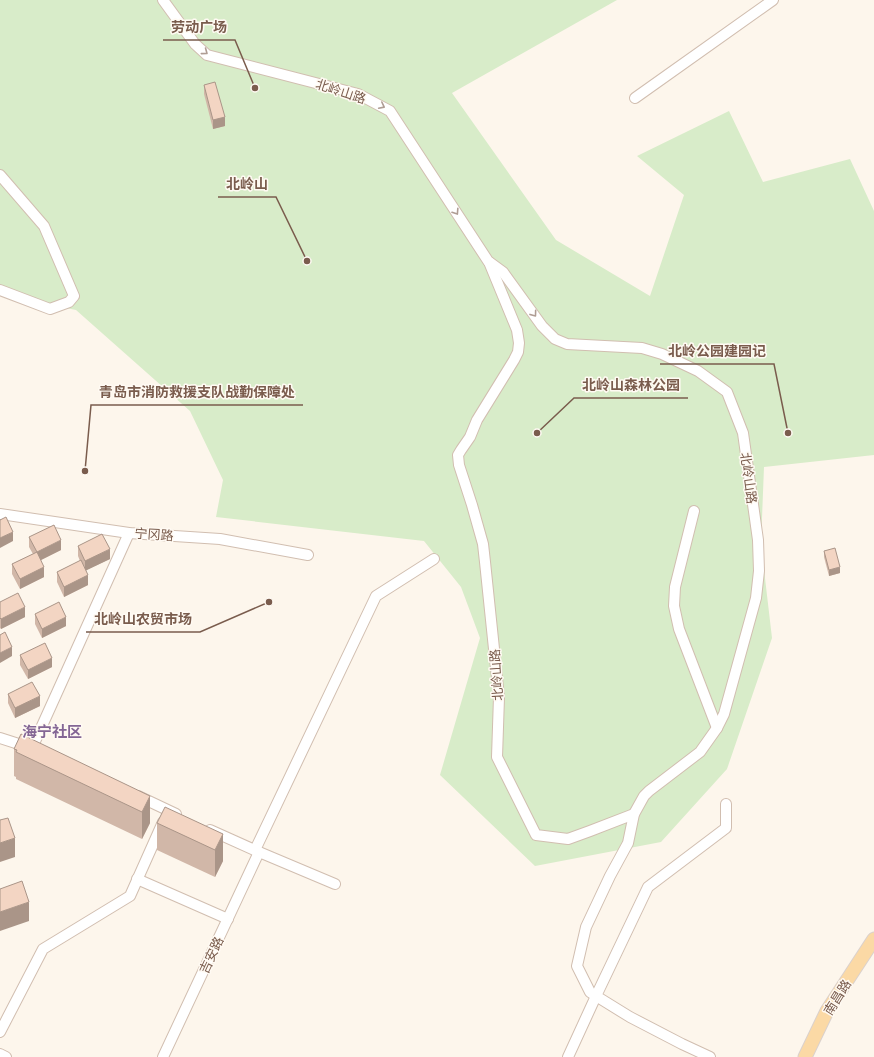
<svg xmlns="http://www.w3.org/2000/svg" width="874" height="1057" font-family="'Varela Round','Noto Sans SC',sans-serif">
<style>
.green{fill:#d8ecc9}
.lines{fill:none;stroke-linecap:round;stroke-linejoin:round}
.minor-casing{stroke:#d1beb0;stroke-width:12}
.major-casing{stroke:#dad1cd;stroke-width:15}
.minor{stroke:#fff;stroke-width:10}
.major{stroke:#fbd9a5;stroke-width:13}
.wall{fill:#d1b7a8}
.shaded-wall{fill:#aa9588}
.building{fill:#f3d5c3;stroke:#aa9588}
.oneway{stroke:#af9d94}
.labels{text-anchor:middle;stroke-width:3;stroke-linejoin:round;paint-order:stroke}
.street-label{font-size:13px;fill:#7a5c4d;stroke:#fffaf3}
.quarter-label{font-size:15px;font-weight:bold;fill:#846695;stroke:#fffaf3}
.leader{fill:none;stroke:#7a5c4d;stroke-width:1.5}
.callout-dot{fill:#7a5c4d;stroke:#fffaf3;stroke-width:1.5}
.callout-label{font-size:14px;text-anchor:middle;font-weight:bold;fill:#7a5c4d;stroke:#fffaf3;stroke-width:3;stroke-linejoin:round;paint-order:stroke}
</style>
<rect width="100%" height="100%" fill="#fdf6ec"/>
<!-- green -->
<polygon class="green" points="0,0 617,0 452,93 556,240 650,296 684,195 637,156 729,111 763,182 850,159 874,211 874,455 764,467 761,544 772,638 727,769 661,842 535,866 440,775 480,638 461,587 424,541 216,517 223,480 190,411 76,310 0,295"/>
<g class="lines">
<defs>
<g id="minor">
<polyline points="163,0 195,44 207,55 358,94 390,111 488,261 503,272 542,326 555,339 567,344 642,348 662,354 698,371 727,392 743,433 758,540 759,571 756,598 724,714 717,728 700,752 649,791 644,796 634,814 628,843 610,876 586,927 577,966 590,992 596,996 568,1057"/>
<polyline points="635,98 773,0"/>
<polyline points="0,175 44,226 74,296 69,302 50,309 0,290"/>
<polyline points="489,262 517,330 519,343 518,352 514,360 477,420 470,437 461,450 458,455 459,465 472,505 483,544 485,562 499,697 497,757 536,835 568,839 590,831 634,814"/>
<polyline points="694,511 675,587 674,606 679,629 717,728"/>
<polyline points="0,514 129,533 220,539 308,555"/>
<polyline points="0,738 28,747"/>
<polyline points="32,748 129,533"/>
<polyline points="138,796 176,814"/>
<polyline points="210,830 259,852 335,884"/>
<polyline points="255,850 376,596 434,559"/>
<polyline points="137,879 228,919"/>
<polyline points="0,1032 43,949 130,896 163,822"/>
<polyline points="0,1054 6,1057"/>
<polyline points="163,1057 259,852"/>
<polyline points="710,1057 682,1044 630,1017 596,996 648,887 726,828 726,804"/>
</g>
<polyline id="major" points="805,1057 827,1011 874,939"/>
</defs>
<!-- minor casing -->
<use href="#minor" class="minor-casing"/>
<!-- major casing -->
<use href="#major" class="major-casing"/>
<!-- minor -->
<use href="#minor" class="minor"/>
<!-- major -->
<use href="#major" class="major"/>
</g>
<!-- wall -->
<g class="wall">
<polygon points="204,85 225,126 213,129 204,94"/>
<polygon points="29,537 61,550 41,560 44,577 20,589 12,574 12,564 33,554 29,547"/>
<polygon points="78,546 110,559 86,570 88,585 64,597 57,582 57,572 80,561 78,556"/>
<polygon points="824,551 840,573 829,576 824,557"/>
<polygon points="0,602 25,617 1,629 0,628"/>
<polygon points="35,614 66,626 42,638 35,624"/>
<polygon points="20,655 52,667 28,679 20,665"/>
<polygon points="8,694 40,706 15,718 8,703"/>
<polygon points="14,749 150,796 150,823 142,839 16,779 16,777 14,776"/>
<polygon points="157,823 223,834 223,861 215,877 157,850"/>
</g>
<!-- shaded-wall -->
<g class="shaded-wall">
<polygon points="225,117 225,126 213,129 213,120"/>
<polygon points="13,532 13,541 0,548 0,538"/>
<polygon points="61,540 61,550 37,562 37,552"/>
<polygon points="110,549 110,559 85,571 85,561"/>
<polygon points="44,567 44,577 20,589 20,579"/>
<polygon points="840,567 840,573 829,576 829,570"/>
<polygon points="88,575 88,585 64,597 64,587"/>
<polygon points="25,607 25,617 1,629 1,619"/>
<polygon points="66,617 66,626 42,638 42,629"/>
<polygon points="12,647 12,656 0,663 0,653"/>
<polygon points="52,658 52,667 28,679 28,670"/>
<polygon points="40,696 40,706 15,718 15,708"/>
<polygon points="150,796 150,823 142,839 142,812"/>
<polygon points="223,834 223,861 215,877 215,850"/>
<polygon points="15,838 15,857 0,862 0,843"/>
<polygon points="29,902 29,921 0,931 0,912"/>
</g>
<!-- building -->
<g class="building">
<polygon points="215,82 225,117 213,120 204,85"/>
<polygon points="6,517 13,532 0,538 0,520"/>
<polygon points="54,525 61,540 37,552 29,537"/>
<polygon points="102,534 110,549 85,561 78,546"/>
<polygon points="835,548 840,567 829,570 824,551"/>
<polygon points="37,552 44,567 20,579 12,564"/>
<polygon points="81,560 88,575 64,587 57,572"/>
<polygon points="18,593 25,607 1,619 0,618 0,602"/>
<polygon points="59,602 66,617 42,629 35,614"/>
<polygon points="5,632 12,647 0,653 0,635"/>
<polygon points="45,643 52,658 28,670 20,655"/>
<polygon points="32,682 40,696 15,708 8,694"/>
<polygon points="21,734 150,796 142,812 16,752 17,750 14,749"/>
<polygon points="165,807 223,834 215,850 157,823"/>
<polygon points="8,818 15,838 0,843 0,820"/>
<polygon points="22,881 29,902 0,912 0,889"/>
</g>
<!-- one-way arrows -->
<defs><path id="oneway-chevron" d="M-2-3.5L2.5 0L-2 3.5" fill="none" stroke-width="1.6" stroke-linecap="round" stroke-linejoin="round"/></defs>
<g class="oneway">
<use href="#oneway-chevron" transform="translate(205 52) rotate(37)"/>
<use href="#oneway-chevron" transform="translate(382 106) rotate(27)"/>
<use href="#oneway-chevron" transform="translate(456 212) rotate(57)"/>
<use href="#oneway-chevron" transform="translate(534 314) rotate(54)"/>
</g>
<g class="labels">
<!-- street labels -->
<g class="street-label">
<text transform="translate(341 91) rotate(18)" y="5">北岭山路</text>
<text transform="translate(749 478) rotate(82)" y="5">北岭山路</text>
<text transform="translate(154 534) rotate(4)" y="5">宁冈路</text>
<text transform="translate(496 675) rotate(-94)" y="5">北岭山路</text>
<text transform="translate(211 955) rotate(-65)" y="5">吉安路</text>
<text transform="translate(837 997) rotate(-58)" y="5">南昌路</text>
</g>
<!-- quarter labels -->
<g class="quarter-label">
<text x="52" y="737">海宁社区</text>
</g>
</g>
<!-- callouts -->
<path class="leader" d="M255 88L235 40H163M307 261L276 197H218M788 433L774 364H660M537 433L574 398H688M85 471L91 405H303M269 602L200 632H86"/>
<g class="callout-dot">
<circle cx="255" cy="88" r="4"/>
<circle cx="307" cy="261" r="4"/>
<circle cx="788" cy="433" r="4"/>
<circle cx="537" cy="433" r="4"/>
<circle cx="85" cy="471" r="4"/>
<circle cx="269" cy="602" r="4"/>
</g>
<g class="callout-label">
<text x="199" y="32">劳动广场</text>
<text x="247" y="189">北岭山</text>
<text x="717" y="356">北岭公园建园记</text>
<text x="631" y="390">北岭山森林公园</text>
<text x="197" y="397">青岛市消防救援支队战勤保障处</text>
<text x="143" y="624">北岭山农贸市场</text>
</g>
</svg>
